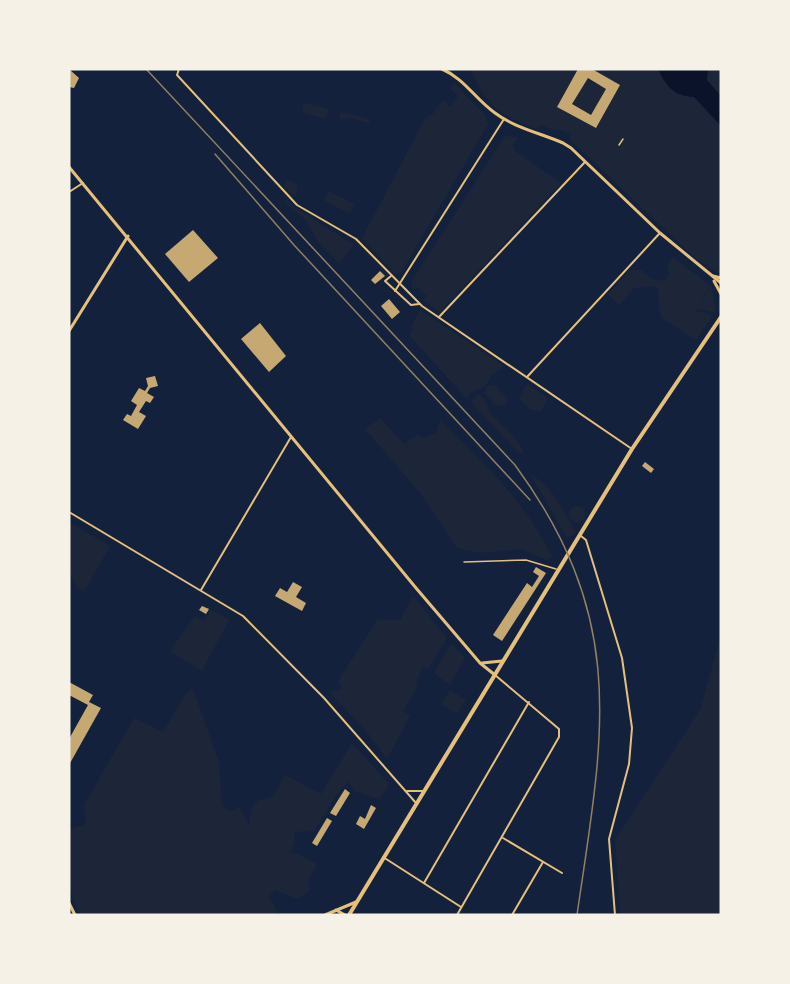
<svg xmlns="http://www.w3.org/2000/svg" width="790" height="984" font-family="Rubik,sans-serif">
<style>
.green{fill:#1d2539}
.water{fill:#0b132b}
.building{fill:#c6a872;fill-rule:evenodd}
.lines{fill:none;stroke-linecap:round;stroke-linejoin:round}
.path{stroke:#e5c07b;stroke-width:1.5}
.service{stroke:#e5c07b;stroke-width:1.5}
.minor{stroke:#e5c07b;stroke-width:2}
.tertiary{stroke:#e5c07b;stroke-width:3}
.secondary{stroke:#e5c07b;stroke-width:3}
.primary{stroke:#e5c07b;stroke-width:4}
.rail{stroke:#918062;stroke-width:1.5}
</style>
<rect width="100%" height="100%" fill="#14213d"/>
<!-- green -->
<g class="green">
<path d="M470 69H721V273L713 271 693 256 569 139 571 134C562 128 551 133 542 124L536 129C498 114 487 106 470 69Z"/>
<polygon points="454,83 486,116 488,124 401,273 395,274 362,238 426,117 432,115 443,100 451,107 458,96 450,88"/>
<polygon points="304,103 329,109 326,119 302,113"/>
<polygon points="341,112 370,119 369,123 350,118 339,120"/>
<polygon points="505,136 518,137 513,146 515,151 561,183 440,312 423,300 427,296 417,287 414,290 411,282"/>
<polygon points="287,179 298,185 295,197 284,186"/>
<polygon points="328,191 355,204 349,213 325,201"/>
<polygon points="287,200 296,208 354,245 339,263 318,242 306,220 285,203"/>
<polygon points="673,257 710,285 696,311 713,315 696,340 663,319 659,311 658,290 654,286 634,288 619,305 608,294 630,270 641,270 652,279 664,281 669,276 667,267"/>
<polygon points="711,285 716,313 697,309"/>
<polygon points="420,310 504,366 491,376 485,387 472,392 466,398 409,335 413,329 411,326"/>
<polygon points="494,384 507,398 506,405 497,406 484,394 487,387"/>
<polygon points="528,384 548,398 541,411 530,410 520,399 523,389"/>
<path d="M478 395 485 398C486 419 518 432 523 453H519L473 405 471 401Z"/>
<path d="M380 418 404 444 418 435 423 438 436 433 440 420C480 458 529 506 552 557L546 560 521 549 480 553 457 548 420 493 365 429Z"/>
<path d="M530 474C553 486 564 512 576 533L567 538Z"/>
<circle cx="577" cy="514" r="8"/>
<path d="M69 522 110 546 84 592C62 581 69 544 69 522Z"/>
<polygon points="413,596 447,638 428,669 423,667 416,682 417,687 403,711 410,716 387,759 367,732 331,694 332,691 339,691 341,686 338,681 378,619 400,620"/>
<polygon points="210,609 229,620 202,671 170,651 194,617 205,621"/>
<polygon points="721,635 721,915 620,915 615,840 700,710"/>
<polygon points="451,643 465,658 450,685 434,673"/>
<path d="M193 689 219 762 222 806 230 811 240 807 249 826 251 808 259 800 273 796 285 775 321 794 352 743 389 784 380 800 355 791 348 782 337 794 314 831 294 832 295 840 291 854 294 852 317 864 308 880 310 890 298 899 275 890 269 896 279 915H82C63 890 69 858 69 829L86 824 84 805 134 718 163 732 186 693Z"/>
<polygon points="450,690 466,700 457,714 441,704"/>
</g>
<!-- water -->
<path class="water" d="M658 69H708L707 80 721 96V126L694 97C673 96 666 86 658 69Z"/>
<!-- building -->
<g class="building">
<polygon points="69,69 79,78 74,88 69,87"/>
<path d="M578 69H592L620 85 596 128 557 107ZM588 78 606 89 591 115 572 104Z"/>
<polygon points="193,230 218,258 189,282 165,254"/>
<polygon points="380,271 385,276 375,284 371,280"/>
<polygon points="389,299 400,312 392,319 381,306"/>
<polygon points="260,323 286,356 269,372 241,339"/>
<polygon points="155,376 158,386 150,388 147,393 154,397 150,403 146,401 139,412 146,416 138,429 123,420 127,414 131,416 137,405 131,401 139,388 145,391 148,386 146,378"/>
<polygon points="645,462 654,469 651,473 642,466"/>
<polygon points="536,567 546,573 502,641 493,635 527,583 532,587 539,576 533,572"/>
<polygon points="293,582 302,587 296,597 306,603 302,611 275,596 280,588 287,592"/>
<polygon points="202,606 209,609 206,614 199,610"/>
<polygon points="69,682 93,695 89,702 101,708 69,765 69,739 88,705 69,695"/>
<polygon points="345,789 350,793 336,816 330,813"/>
<polygon points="371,805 376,808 364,829 356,824 360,816 365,819"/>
<polygon points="327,818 332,821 317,846 312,843"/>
</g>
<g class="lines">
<!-- path -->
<polyline class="path" points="619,145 623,139"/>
<!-- service -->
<polyline class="service" points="464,562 526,560 556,569"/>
<!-- minor -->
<g class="minor">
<polyline points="179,69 177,75 297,205 356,239 422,306 632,449"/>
<polyline points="69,192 83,183"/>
<polyline points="391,276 385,281 411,305 419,304"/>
<polyline points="395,291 504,119"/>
<polyline points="439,317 585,162"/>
<polyline points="527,377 659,234"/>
<polyline points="69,512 243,616 324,698 416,803"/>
<polyline points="581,536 586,540 622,658 632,728 629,764 609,839 615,915"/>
<polyline points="201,590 291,437"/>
<polyline points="407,791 423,791"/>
<polyline points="503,838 562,873"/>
<polyline points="383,857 461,907"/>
<polyline points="424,883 529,702"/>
<polyline points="457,915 559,737 559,729 495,675"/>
<polyline points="512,915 543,862"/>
</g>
<!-- tertiary -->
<g class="tertiary">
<polyline points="69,167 416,588 480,663 495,675"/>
<polyline points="69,331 128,236"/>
<polyline points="482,663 502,661"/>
<polyline points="69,903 75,915"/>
<polyline points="336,910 345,915"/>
<polyline points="325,915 356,902"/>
</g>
<!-- secondary -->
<g class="secondary">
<path d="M442 69C465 79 475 99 495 113 515 128 540 133 563 143L571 148 660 233 721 283"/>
<polyline points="713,276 721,278"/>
<polyline points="714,281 721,294"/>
</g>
<!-- primary -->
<polyline class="primary" points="349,915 632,449 721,317"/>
<!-- rail -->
<g class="rail">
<path d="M147 70 515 465C630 622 603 736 577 915"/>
<polyline points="215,154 294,245 530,500"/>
</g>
</g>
<!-- border -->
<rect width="790" height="984" fill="none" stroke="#f6f1e7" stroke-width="141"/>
</svg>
